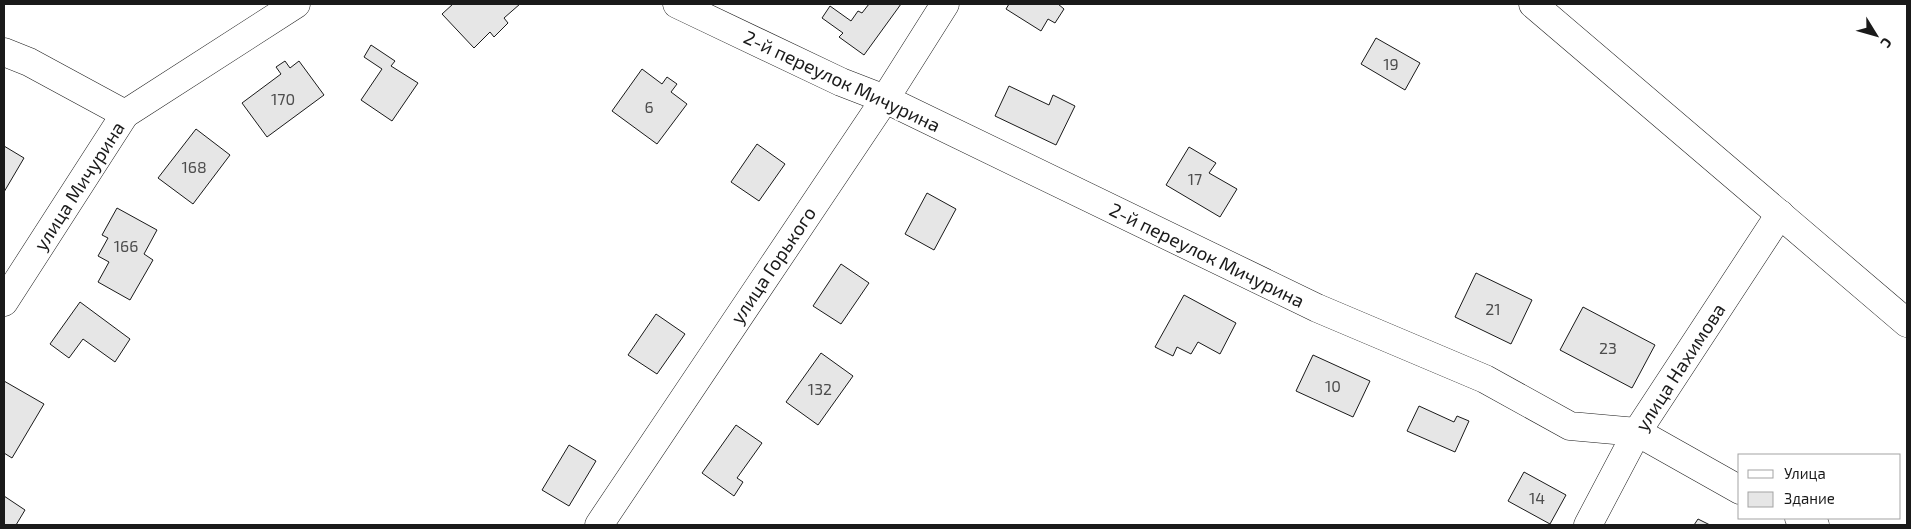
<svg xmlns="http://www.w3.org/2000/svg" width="1911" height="529" font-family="'Exo 2',sans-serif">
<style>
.building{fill:#e6e6e6;stroke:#1a1a1a}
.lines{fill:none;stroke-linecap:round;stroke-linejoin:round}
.street-casing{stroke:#1a1a1a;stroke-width:29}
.secondary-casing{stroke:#1a1a1a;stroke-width:29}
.street{stroke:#fff;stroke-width:28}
.secondary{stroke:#fff;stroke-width:28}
.labels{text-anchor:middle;stroke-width:4;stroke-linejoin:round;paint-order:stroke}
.number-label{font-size:16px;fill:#4d4d4d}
.street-label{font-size:19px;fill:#1a1a1a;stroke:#fff}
</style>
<rect width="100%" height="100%" fill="#fff"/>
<!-- building -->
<g class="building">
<polygon points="453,4 520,4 504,18 508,23 494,37 490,32 474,48 442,14"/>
<polygon points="869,4 901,4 864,55 839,37 843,33 822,18 830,6 851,21 858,11 862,13"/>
<polygon points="1009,4 1058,4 1064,9 1055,23 1048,19 1041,31 1006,9"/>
<polygon points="1376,38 1420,63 1405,90 1361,64"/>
<polygon points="371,45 395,61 391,66 418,83 392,121 361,100 382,69 364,57"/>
<polygon points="285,61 290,68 299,61 324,95 267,137 242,103 281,74 276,67"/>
<polygon points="642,69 662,84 667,77 677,84 671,92 687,104 657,144 612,111"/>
<polygon points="1009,86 1049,105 1053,95 1075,106 1056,145 995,116"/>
<polygon points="196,129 230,155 193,204 158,178"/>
<polygon points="757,144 785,164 759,201 731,182"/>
<polygon points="4,146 24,158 4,192"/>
<polygon points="1189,147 1216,163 1209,173 1237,189 1220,217 1166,185"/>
<polygon points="927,193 956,209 934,250 905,234"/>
<polygon points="117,208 157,230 144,254 153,260 130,300 98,282 109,262 98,256 108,238 102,235"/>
<polygon points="841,264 869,283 841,324 813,306"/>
<polygon points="1476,273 1532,300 1511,344 1455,317"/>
<polygon points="1184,295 1236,323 1220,354 1198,342 1191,354 1177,347 1173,356 1155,347"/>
<polygon points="80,302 130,339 115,362 83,339 69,358 50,344"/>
<polygon points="1583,307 1655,345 1632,388 1560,350"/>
<polygon points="656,314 685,334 657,374 628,355"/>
<polygon points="821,353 853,376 818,425 786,402"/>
<polygon points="1313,355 1370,381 1353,417 1296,391"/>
<polygon points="4,381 44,404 12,458 4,453"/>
<polygon points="1419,406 1454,422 1457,416 1469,421 1455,452 1407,431"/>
<polygon points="736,425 762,443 737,478 743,482 734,496 702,473"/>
<polygon points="569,445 596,461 569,506 542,490"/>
<polygon points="1524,472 1566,495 1550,524 1508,501"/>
<polygon points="4,496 25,510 16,525 4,525"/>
<polygon points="1698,519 1710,525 1694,525"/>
</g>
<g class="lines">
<defs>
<g id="street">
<polyline points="677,4 841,82 885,99 1317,308 1485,379 1570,426 1637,432 1740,490"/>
<polyline points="1533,4 1907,323"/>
<polyline points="4,52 29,62 125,114"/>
<polyline points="1799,518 1815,525"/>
<polyline points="599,525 885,99 945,4"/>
<polyline points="1588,525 1637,432 1780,214"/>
</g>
<polyline id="secondary" points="4,302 125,114 296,4"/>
</defs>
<!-- street casing -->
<use href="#street" class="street-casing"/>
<!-- secondary casing -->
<use href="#secondary" class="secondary-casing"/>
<!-- street -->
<use href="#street" class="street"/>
<!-- secondary -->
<use href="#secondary" class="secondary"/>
</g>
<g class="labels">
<!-- number labels -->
<g class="number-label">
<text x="1391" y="70">19</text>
<text x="283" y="105">170</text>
<text x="649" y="113">6</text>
<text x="194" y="173">168</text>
<text x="1195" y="185">17</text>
<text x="126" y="252">166</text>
<text x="1493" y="315">21</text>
<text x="1608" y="354">23</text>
<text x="1333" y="392">10</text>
<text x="820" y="395">132</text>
<text x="1537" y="504">14</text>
</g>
<!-- street labels -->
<g class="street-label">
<text transform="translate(842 81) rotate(25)" y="7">2-й переулок Мичурина</text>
<text transform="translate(79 186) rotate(-57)" y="7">улица Мичурина</text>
<text transform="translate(1207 255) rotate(26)" y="7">2-й переулок Мичурина</text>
<text transform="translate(773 265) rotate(-56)" y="7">улица Горького</text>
<text transform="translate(1680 367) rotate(-57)" y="7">улица Нахимова</text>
</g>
</g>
<!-- border -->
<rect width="1911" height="529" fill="none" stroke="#1a1a1a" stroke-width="10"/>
<!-- legend -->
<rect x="1738" y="454" width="162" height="65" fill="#ffffff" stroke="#a3a3a3"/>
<rect x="1748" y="470" width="25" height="8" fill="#ffffff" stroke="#a3a3a3"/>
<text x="1784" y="479" font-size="15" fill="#1a1a1a">Улица</text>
<rect x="1748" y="492" width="25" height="15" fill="#e6e6e6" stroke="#a3a3a3"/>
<text x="1784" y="504" font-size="15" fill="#1a1a1a">Здание</text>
<!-- north arrow -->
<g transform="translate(1876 35) rotate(127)" stroke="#ffffff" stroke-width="4" paint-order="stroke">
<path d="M0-4L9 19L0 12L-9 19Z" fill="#1a1a1a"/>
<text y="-8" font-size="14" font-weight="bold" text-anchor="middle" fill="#1a1a1a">С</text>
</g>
</svg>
